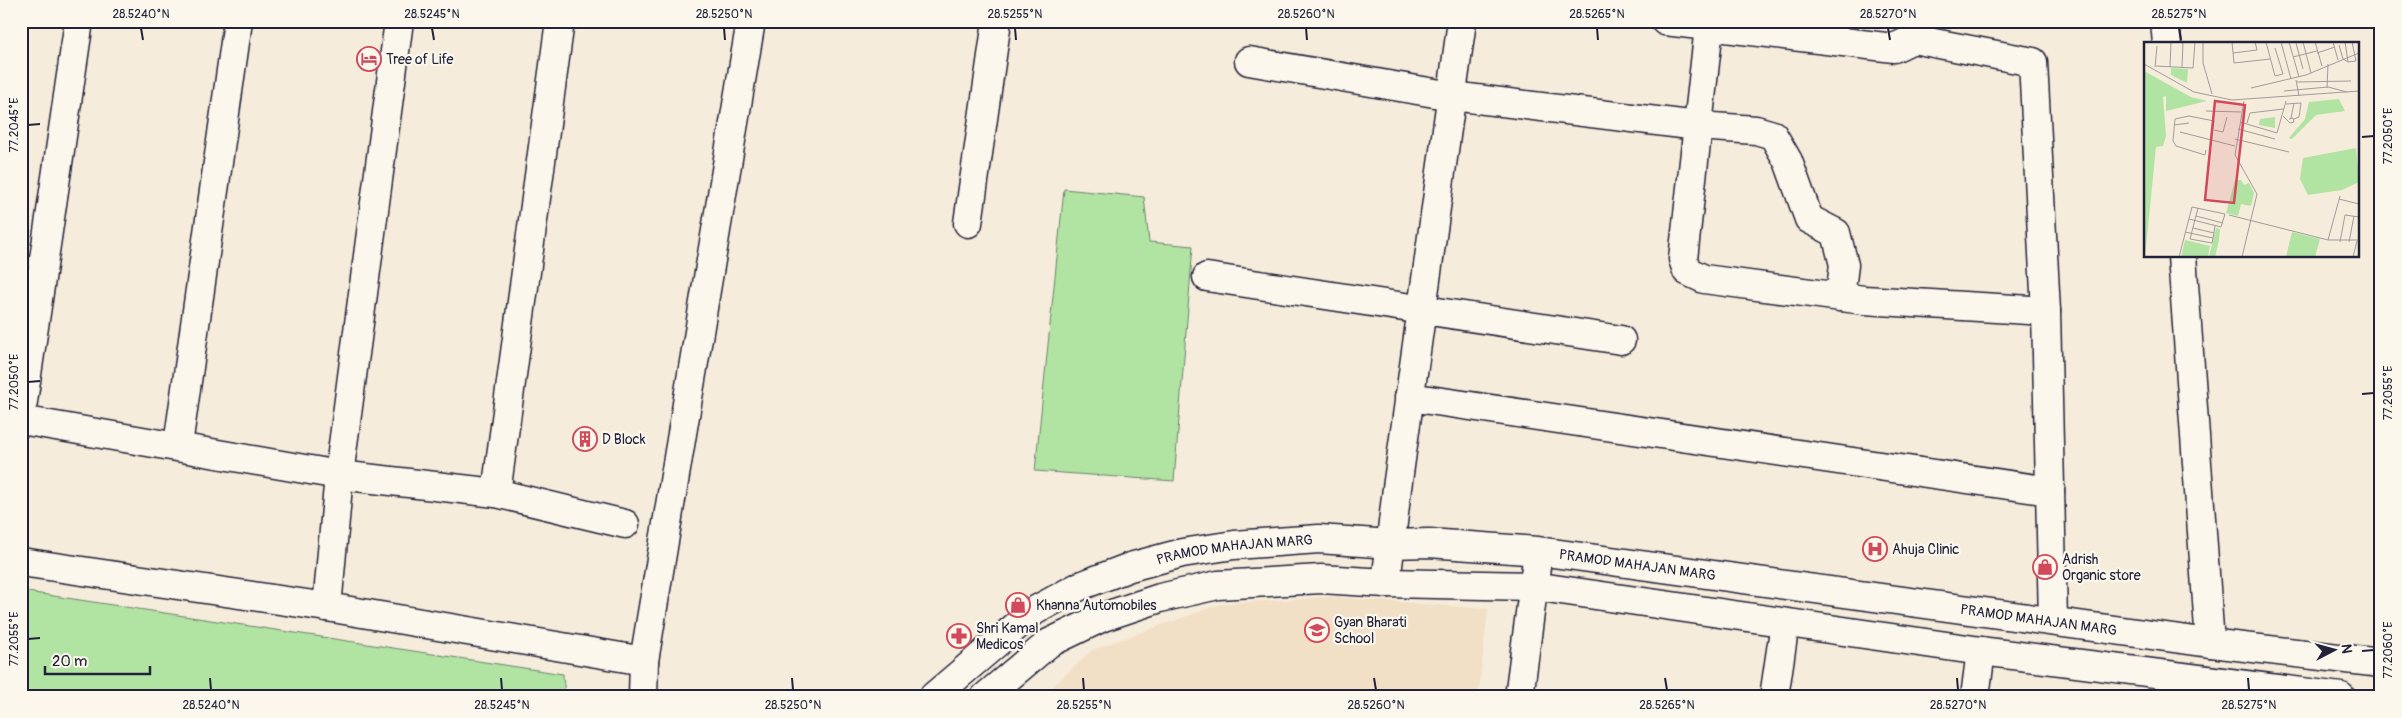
<svg xmlns="http://www.w3.org/2000/svg" width="2402" height="718" font-family="Pangolin,sans-serif">
<style>
.built{fill:#f1dfc6}
.green{fill:#b1e3a3;stroke:#6a826f}
.lines{fill:none;stroke-linecap:round;stroke-linejoin:round}
.minor-casing{stroke:#22223b;stroke-width:31}
.minor{stroke:#fbf7ec;stroke-width:28}
.ticks{fill:none;stroke:#22223b;stroke-width:2}
.labels{text-anchor:middle;stroke-width:4.5;stroke-linejoin:round;paint-order:stroke}
.poi-label{font-size:14px;fill:#22223b;stroke:#fbf7ec;text-anchor:start}
.street-label{font-size:14px;fill:#22223b;stroke:#fbf7ec}
.inset-road{fill:none;stroke:#a19b9b;stroke-width:1}
.view{fill:#d1495b;fill-opacity:0.15;stroke:#d1495b;stroke-width:2.5}
.inset-edge{fill:none;stroke:#22223b;stroke-width:2.5}
.neatline{fill:none;stroke:#22223b;stroke-width:2}
.ticks-label{font-size:12px;text-anchor:middle;fill:#22223b}
</style>
<rect width="100%" height="100%" fill="#f6ecdb"/>
<filter id="ink" filterUnits="userSpaceOnUse"><feTurbulence type="fractalNoise" baseFrequency=".02" numOctaves="2"/><feDisplacementMap in="SourceGraphic" scale="10" xChannelSelector="R" yChannelSelector="G"/><feConvolveMatrix kernelMatrix="1 2 1 2 8 2 1 2 1" color-interpolation-filters="sRGB"/></filter>
<g filter="url(#ink)">
<!-- built -->
<polygon class="built" points="1331,597 1488,609 1478,697 1042,697 1092,650 1221,604"/>
<!-- green -->
<g class="green">
<polygon points="1064,189 1144,197 1149,242 1193,246 1174,481 1035,471"/>
<polygon points="21,591 563,674 565,697 21,697"/>
</g>
<g class="lines">
<defs>
<g id="minor">
<polyline points="1665,21 1894,48 1913,39 1923,21"/>
<polyline points="2165,21 2167,44"/>
<polyline points="1709,27 1683,259 1687,271 1704,279 1864,300 2046,311"/>
<polyline points="1913,39 2033,62 2046,311 2053,621"/>
<polyline points="1249,61 1452,96 1698,126 1756,130 1773,135 1788,161 1809,219 1836,233 1844,265 1840,297"/>
<polyline points="968,223 997,21"/>
<polyline points="2182,256 2210,643"/>
<polyline points="1207,277 1621,340"/>
<polyline points="1409,397 2050,491"/>
<polyline points="21,415 79,21"/>
<polyline points="21,420 339,475 496,493 625,524"/>
<polyline points="178,445 238,21"/>
<polyline points="496,493 560,21"/>
<polyline points="21,562 327,607 644,661"/>
<polyline points="1386,583 1397,488 1462,21"/>
<polyline points="327,607 339,475 399,21"/>
<polyline points="643,697 644,661 751,21"/>
<path id="s1" d="M933 697 1034 611 1080 586 1130 567 1182 553 1234 545 1319 539 1390 544 1429 543 1538 551 2210 643 2381 663"/>
<polyline points="985,697 1049,643 1103,617 1160,598 1218,585 1321,579 1386,583 1533,586 1981,651 2341,697"/>
<polyline points="1519,697 1536,567"/>
<polyline points="1774,697 1785,623"/>
<polyline points="1975,697 1981,651"/>
</g>
</defs>
<!-- minor casing -->
<use href="#minor" class="minor-casing"/>
<!-- minor -->
<use href="#minor" class="minor"/>
</g>
</g>
<!-- ticks -->
<path class="ticks" d="M141 28 143 40M432 28 434 40M724 28 725 40M1015 28 1016 40M1306 28 1307 40M1597 28 1598 40M1888 28 1890 40M2179 28 2181 40M28 125 40 124M2362 137 2374 136M28 382 40 381M2362 394 2374 393M28 639 40 638M2362 651 2374 650M210 678 211 690M501 678 502 690M792 678 793 690M1083 678 1084 690M1374 678 1376 690M1665 678 1667 690M1957 678 1958 690M2248 678 2249 690"/>
<!-- icons -->
<defs>
<symbol id="hotel-ring" viewBox="-11 -11 22 22"><circle r="9.5" fill="#fbf7ec" stroke="#d1495b" stroke-width="1.5"/><path d="M-6-4.5h1.5V1H6V5H4.5V3h-9V5H-6ZM-4 0a1.8 1.8 0 1 1 3.6 0ZM.5 0V-2.5h3Q6-2.5 6 0Z" fill="#d1495b"/></symbol>
<symbol id="building-ring" viewBox="-11 -11 22 22"><circle r="9.5" fill="#fbf7ec" stroke="#d1495b" stroke-width="1.5"/><path d="M-4-6H4V6H1V3H-1V6H-4ZM-2.5-4.3h1.7v1.8h-1.7ZM.8-4.3h1.7v1.8H.8ZM-2.5-1h1.7V.8h-1.7ZM.8-1h1.7V.8H.8Z" fill="#d1495b"/></symbol>
<symbol id="hospital-ring" viewBox="-11 -11 22 22"><circle r="9.5" fill="#fbf7ec" stroke="#d1495b" stroke-width="1.5"/><path d="M-5-5h3v3.5h4V-5h3V5h-3V1.5h-4V5h-3Z" fill="#d1495b"/></symbol>
<symbol id="shop-ring" viewBox="-11 -11 22 22"><circle r="9.5" fill="#fbf7ec" stroke="#d1495b" stroke-width="1.5"/><path d="M-5-2.5h2.3a2.7 3.5 0 0 1 5.4 0H5L5.5 6h-11ZM-1.5-2.5h3a1.5 2.3 0 0 0-3 0Z" fill="#d1495b"/></symbol>
<symbol id="school-ring" viewBox="-11 -11 22 22"><circle r="9.5" fill="#fbf7ec" stroke="#d1495b" stroke-width="1.5"/><path d="M0-5L7-2L0 1L-7-2ZM-4 1L0 2.5L4 1V4Q0 6-4 4Z" fill="#d1495b"/></symbol>
<symbol id="pharmacy-ring" viewBox="-11 -11 22 22"><circle r="9.5" fill="#fbf7ec" stroke="#d1495b" stroke-width="1.5"/><path d="M-2-6h4v4h4v4h-4v4h-4v-4h-4v-4h4Z" fill="#d1495b"/></symbol>
</defs>
<g fill-rule="evenodd">
<use href="#hotel-ring" x="355" y="45" width="28" height="28"/>
<use href="#building-ring" x="571" y="425" width="28" height="28"/>
<use href="#hospital-ring" x="1861" y="535" width="28" height="28"/>
<use href="#shop-ring" x="2031" y="553" width="28" height="28"/>
<use href="#shop-ring" x="1004" y="591" width="28" height="28"/>
<use href="#school-ring" x="1303" y="616" width="28" height="28"/>
<use href="#pharmacy-ring" x="945" y="622" width="28" height="28"/>
</g>
<g class="labels">
<!-- poi labels -->
<g class="poi-label">
<text x="386" y="64">Tree of Life</text>
<text x="602" y="444">D Block</text>
<text x="1892" y="554">Ahuja Clinic</text>
<text x="2062" y="564">Adrish<tspan x="2062" dy="16">Organic store</tspan></text>
<text x="1036" y="610">Khanna Automobiles</text>
<text x="1334" y="627">Gyan Bharati<tspan x="1334" dy="16">School</tspan></text>
<text x="976" y="633">Shri Kamal<tspan x="976" dy="16">Medicos</tspan></text>
</g>
<!-- street labels -->
<g class="street-label">
<text dy="5" stroke="none"><textPath href="#s1" startOffset="345">PRAMOD MAHAJAN MARG</textPath></text>
<text dy="5" stroke="none"><textPath href="#s1" startOffset="750">PRAMOD MAHAJAN MARG</textPath></text>
<text dy="5" stroke="none"><textPath href="#s1" startOffset="1155">PRAMOD MAHAJAN MARG</textPath></text>
</g>
</g>
<!-- overview -->
<g transform="translate(2144 42)">
<rect width="215" height="215" fill="#f6ecdb"/>
<path d="M27 26 44 27 43 41 27 33ZM0 29 47 55 63 59 22 69V54L19 55 22 94 19 104 12 105 1 215ZM195 57 201 69 172 73 148 97 145 96 161 77 165 60ZM131 75V86L115 83 116 77ZM212 106 215 140 198 148 164 153 156 137 159 116ZM91 138H97L100 143 105 141 110 151 107 164 97 162 94 174 82 171ZM72 186 76 187 75 198 71 215H65ZM148 190 176 197 171 215H142ZM41 198 66 204 64 215H37Z" fill="#b1e3a3"/>
<path class="inset-road" d="M59 0V21L68 52M88 0 90 21 126 17M122 0 131 34 139 32 131 6M137 0 147 37M145 0 155 35M159 0 167 31M171 0 178 24M189 0 194 18M152 1 159 27M195 3 199 17 204 20 201 0M89 11 113 8 111 0M173 11 191 5M149 15 173 9M204 20 212 19 208 0M0 22 50 50 88 58 215 49M12 24 49 26 51 0M11 25 13 4M26 25 27 0M38 25 39 0M152 38 155 54M153 40 207 39M107 46 162 33 215 11M183 46 184 22M140 49 184 45 203 50M142 62 157 61 155 75 150 77M62 69 97 70M139 74 146 81 150 80 149 76 145 77M147 76 150 61M96 80 133 91 142 59M103 81 106 71 139 67M30 83 45 81M94 87 131 97M70 88 79 90 83 75M36 90 91 104M91 97 145 110M62 108 61 113 32 104 29 99 31 77 45 74 70 79 67 98M195 157 215 162M54 166 46 197 68 201 69 196M85 173 184 198H215M52 174 79 181M49 186 70 191M41 190 69 196 71 184M184 198 196 154M196 200 201 173 215 175M205 200 210 174M35 215 48 165 81 172 77 185 45 177M98 215 113 152 91 113 100 59M209 215 213 199"/>
<path class="view" d="M71 59 101 63 90 161 61 158Z"/>
<rect width="215" height="215" class="inset-edge"/>
</g>
<!-- margin -->
<rect width="2402" height="718" fill="none" stroke="#fbf7ec" stroke-width="55"/>
<!-- north arrow -->
<g transform="translate(2334 650) rotate(84)" stroke="#fbf7ec" stroke-width="4" paint-order="stroke">
<path d="M0-4L9 19L0 12L-9 19Z" fill="#22223b"/>
<text y="-8" font-size="14" font-weight="bold" text-anchor="middle" fill="#22223b">N</text>
</g>
<!-- scale -->
<path d="M45 666v8h105v-8" fill="none" stroke="#22223b" stroke-width="2.5"/>
<text x="52" y="666" font-size="15" fill="#22223b" stroke="#fbf7ec" stroke-width="4" paint-order="stroke">20 m</text>
<rect x="28" y="28" width="2346" height="662" class="neatline"/>
<g class="ticks-label">
<text x="141" y="18">28.5240°N</text>
<text x="432" y="18">28.5245°N</text>
<text x="724" y="18">28.5250°N</text>
<text x="1015" y="18">28.5255°N</text>
<text x="1306" y="18">28.5260°N</text>
<text x="1597" y="18">28.5265°N</text>
<text x="1888" y="18">28.5270°N</text>
<text x="2179" y="18">28.5275°N</text>
<text transform="translate(14 125) rotate(-90)" y="4">77.2045°E</text>
<text transform="translate(2388 136) rotate(-90)" y="4">77.2050°E</text>
<text transform="translate(14 382) rotate(-90)" y="4">77.2050°E</text>
<text transform="translate(2388 393) rotate(-90)" y="4">77.2055°E</text>
<text transform="translate(14 639) rotate(-90)" y="4">77.2055°E</text>
<text transform="translate(2388 650) rotate(-90)" y="4">77.2060°E</text>
<text x="211" y="709">28.5240°N</text>
<text x="502" y="709">28.5245°N</text>
<text x="793" y="709">28.5250°N</text>
<text x="1084" y="709">28.5255°N</text>
<text x="1376" y="709">28.5260°N</text>
<text x="1667" y="709">28.5265°N</text>
<text x="1958" y="709">28.5270°N</text>
<text x="2249" y="709">28.5275°N</text>
</g>
</svg>
